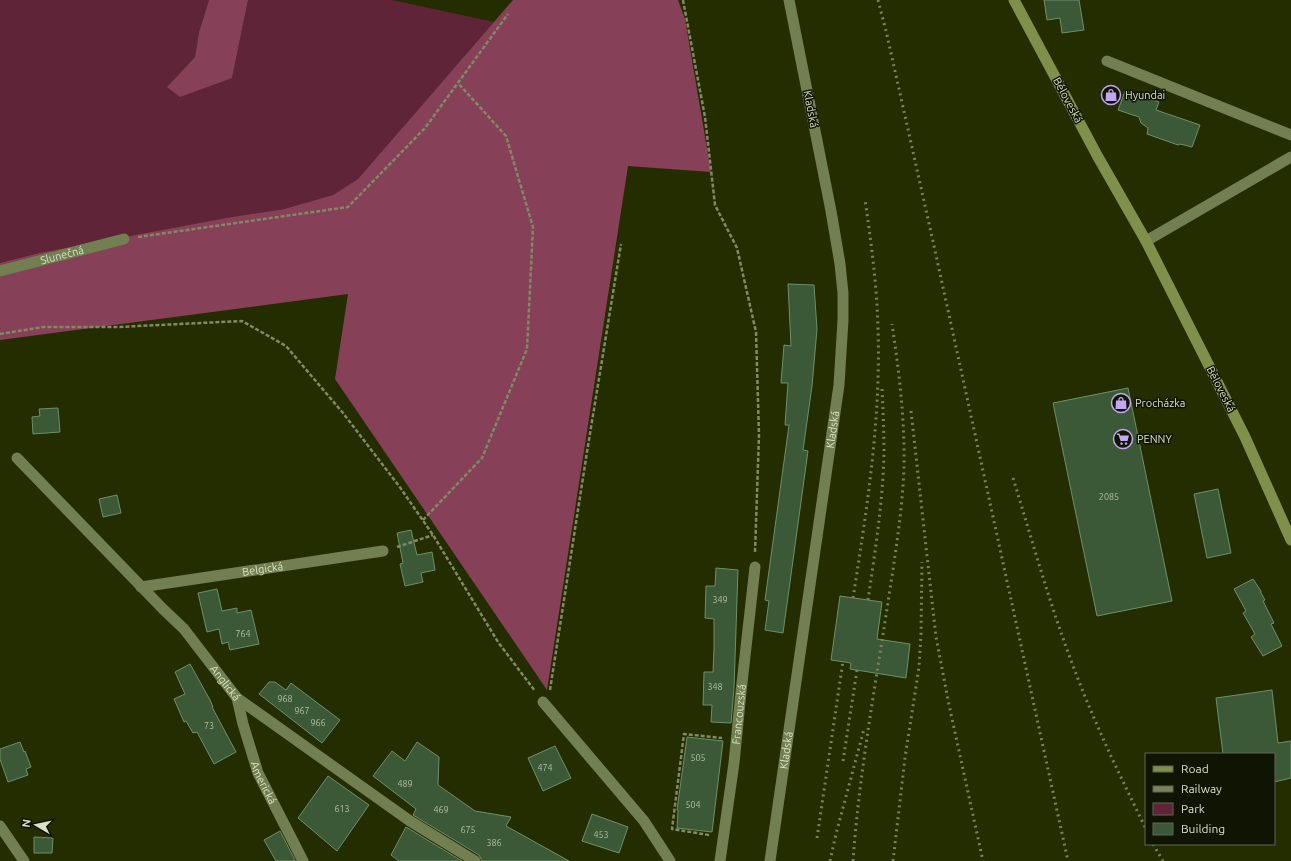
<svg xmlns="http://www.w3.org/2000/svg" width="1291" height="861" font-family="Ubuntu,sans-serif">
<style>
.green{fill:#602439}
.forest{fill:#864057}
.building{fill:#3b5936;stroke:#6f8f69}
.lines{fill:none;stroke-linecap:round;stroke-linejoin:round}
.path{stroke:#818966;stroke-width:2.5;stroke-dasharray:4 2;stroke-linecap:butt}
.service{stroke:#727f51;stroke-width:11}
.minor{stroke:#727f51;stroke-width:11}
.secondary{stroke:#727f51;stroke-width:11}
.primary{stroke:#7e904a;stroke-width:11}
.rail{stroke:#79825e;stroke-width:3;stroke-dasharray:2 4;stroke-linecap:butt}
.labels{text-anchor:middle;stroke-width:3;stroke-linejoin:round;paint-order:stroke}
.number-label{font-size:9px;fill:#b2bfa4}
.poi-label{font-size:11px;fill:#d9e1c8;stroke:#0f1403;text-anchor:start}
.street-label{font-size:11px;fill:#d9e1c8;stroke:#0f1403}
</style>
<rect width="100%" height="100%" fill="#242d00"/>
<!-- green -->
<polygon class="green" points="0,0 209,0 199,32 195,57 167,87 232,78 248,0 392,0 494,22 358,179 333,195 284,209 226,218 39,253 0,263"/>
<!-- forest -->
<g class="forest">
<polygon points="209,0 248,0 232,78 180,97 167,87 195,57 199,32"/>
<polygon points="513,0 678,0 685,19 711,172 628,166 547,690 335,379 348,294 0,340 0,263 39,253 226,218 284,209 333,195 358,179"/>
</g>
<!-- building -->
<g class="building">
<polygon points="1044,0 1079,0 1084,30 1062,33 1060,18 1047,20"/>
<polygon points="1125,91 1159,102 1156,110 1200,125 1192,147 1180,144 1178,145 1147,134 1148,128 1141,123 1139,117 1118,110"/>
<polygon points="788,284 814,285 817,329 812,386 803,450 808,451 783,633 765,630 769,601 765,600 789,425 785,425 788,383 781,383 784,345 791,346"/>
<polygon points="1128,388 1172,601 1097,616 1053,403"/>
<polygon points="58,408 60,432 33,434 32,417 40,416 39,409"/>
<polygon points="1218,489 1231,553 1207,558 1194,494"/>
<polygon points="117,495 121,513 103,517 99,499"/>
<polygon points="411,530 417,555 432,552 435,570 421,573 423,582 405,586 400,564 403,563 397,533"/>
<polygon points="716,568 738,570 734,688 731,723 711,722 712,705 703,705 704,672 713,672 714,648 714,619 705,618 706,586 715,586"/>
<polygon points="1253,579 1261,591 1261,593 1265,600 1263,601 1274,623 1271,624 1282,646 1263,656 1251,637 1255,634 1243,613 1246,611 1234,589"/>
<polygon points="217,589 222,611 237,608 237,613 251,610 259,644 230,650 228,642 222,644 219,629 207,632 198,593"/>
<polygon points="840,596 882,602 877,639 910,644 906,678 850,669 851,663 831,660"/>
<polygon points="190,664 210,700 213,707 212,707 236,752 214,764 197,732 193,733 186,721 184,722 174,699 185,694 175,672"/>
<polygon points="269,682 275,682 286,690 291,683 340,720 322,743 259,694"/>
<polygon points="1272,690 1278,743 1291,741 1291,778 1274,782 1274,754 1223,754 1216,698"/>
<polygon points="687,737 723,741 712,832 677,828 678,810 677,810"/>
<polygon points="20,742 24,752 25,751 31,767 26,769 28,775 8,782 0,759 0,749"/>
<polygon points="417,742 439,757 438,785 475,811 511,817 506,826 569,861 482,861 479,855 413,815 416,809 373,776 392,751 405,761"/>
<polygon points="555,746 571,778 543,791 528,758"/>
<polygon points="328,776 369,805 337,851 298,818"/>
<polygon points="592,814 628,827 619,853 582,841"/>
<polygon points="406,827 462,861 399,861 391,855"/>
<polygon points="280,831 295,860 295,861 276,861 264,840"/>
<polygon points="34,837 53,838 52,853 34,853"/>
</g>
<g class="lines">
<!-- path -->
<g class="path">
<polyline points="683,0 705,117 715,205 737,248 756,332 759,435 755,552"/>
<polyline points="138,237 348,207 425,128 508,14"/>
<polyline points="0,334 43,327 118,327 242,321 286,346 343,413 399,486 433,535 498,642 535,691"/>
<polyline points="423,520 482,458 527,349 533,227 506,136 458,83"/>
<polyline points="397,547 433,535"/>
<polyline points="550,690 587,452 621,244"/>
<polyline points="709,835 672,829 684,734 722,738"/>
</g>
<!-- service -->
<g class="service">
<polyline points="1107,61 1291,135"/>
<path id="s1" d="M141 587 383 551"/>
</g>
<!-- minor -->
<g class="minor">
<polyline points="1146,241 1291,157"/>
<path id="s2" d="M0 271 124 239"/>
<path id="s3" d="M17 458 163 609 184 629 237 698 410 821 475 861"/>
<path id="s4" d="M237 698 243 724 258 773 301 857 303 861"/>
<polyline points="543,702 644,821 670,861"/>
<polyline points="0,826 24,861"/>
<path id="s5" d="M720 861 734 763 741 692 755 567"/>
</g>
<!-- secondary -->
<path class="secondary" id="s6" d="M770 861 839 385 843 320V293L840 264 831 211 789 0"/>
<!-- primary -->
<polyline class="primary" points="1014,0 1098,157 1146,241 1245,437 1291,540"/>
<!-- rail -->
<g class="rail">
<polyline points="878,0 887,35 934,246 1068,861"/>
<polyline points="911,411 936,637 949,705 983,861"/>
<path d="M1013 478C1032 540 1049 602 1072 663 1093 720 1119 774 1146 829"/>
<path d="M853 598C867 509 881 419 878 329 877 285 871 242 865 199"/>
<path d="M868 600C875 553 883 500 884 453 884 431 883 410 882 388"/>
<polyline points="843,761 857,670"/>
<polyline points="817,838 843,661"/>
<polyline points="1153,844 1163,861"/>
<polyline points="830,861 836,834 864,729"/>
<path d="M853 861C859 777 874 693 887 609 894 562 902 516 904 468 905 420 899 371 892 324"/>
<polyline points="893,861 905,758 919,667 921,634 922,562"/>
</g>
</g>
<!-- icons -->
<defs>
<symbol id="shop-ring" viewBox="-11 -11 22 22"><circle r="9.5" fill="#0f1403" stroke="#c3a7f2" stroke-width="1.5"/><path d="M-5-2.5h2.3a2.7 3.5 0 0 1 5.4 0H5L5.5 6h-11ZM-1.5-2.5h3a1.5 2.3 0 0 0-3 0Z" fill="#c3a7f2"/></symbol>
<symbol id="supermarket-ring" viewBox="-11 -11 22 22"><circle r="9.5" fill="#0f1403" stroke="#c3a7f2" stroke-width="1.5"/><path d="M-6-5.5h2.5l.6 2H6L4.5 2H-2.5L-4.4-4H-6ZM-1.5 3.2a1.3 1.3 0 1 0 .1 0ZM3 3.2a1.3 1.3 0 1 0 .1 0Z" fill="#c3a7f2"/></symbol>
</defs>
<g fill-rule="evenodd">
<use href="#shop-ring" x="1100" y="84" width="22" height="22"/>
<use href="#shop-ring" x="1110" y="392" width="22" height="22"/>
<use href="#supermarket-ring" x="1112" y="428" width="22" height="22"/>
</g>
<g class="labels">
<!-- number labels -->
<g class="number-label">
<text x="1109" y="500">2085</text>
<text x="720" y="603">349</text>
<text x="243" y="637">764</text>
<text x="715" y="690">348</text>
<text x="285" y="702">968</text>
<text x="302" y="714">967</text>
<text x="318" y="726">966</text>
<text x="209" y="729">73</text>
<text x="698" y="761">505</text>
<text x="545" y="771">474</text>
<text x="405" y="787">489</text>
<text x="693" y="808">504</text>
<text x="342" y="812">613</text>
<text x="441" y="813">469</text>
<text x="468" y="833">675</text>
<text x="601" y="838">453</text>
<text x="494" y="846">386</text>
</g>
<!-- poi labels -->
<g class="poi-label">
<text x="1125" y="99">Hyundai</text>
<text x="1135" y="407">Procházka</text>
<text x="1137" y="443">PENNY</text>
</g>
<!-- street labels -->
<g class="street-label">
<text transform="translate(1068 100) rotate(62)" y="4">Běloveská</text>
<text transform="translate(811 109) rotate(79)" y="4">Kladská</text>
<text dy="4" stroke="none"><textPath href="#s2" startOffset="64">Slunečná</textPath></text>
<text transform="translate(1221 389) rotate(63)" y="4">Běloveská</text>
<text dy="4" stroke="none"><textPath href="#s6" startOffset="436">Kladská</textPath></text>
<text dy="4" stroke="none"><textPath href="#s1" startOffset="123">Belgická</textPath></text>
<text dy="4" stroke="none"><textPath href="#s3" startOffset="307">Anglická</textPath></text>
<text dy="4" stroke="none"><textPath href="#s5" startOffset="148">Francouzská</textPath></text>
<text dy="4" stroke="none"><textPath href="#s6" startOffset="112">Kladská</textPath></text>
<text dy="4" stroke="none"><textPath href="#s4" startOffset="89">Americká</textPath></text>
</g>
</g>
<!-- legend -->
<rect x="1145" y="753" width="130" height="92" fill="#0f1403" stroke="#606652"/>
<rect x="1153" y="766" width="20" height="6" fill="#7e904a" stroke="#606652"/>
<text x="1181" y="773" font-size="12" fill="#d9e1c8">Road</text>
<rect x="1153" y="786" width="20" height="6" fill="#79825e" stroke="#606652"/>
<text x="1181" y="793" font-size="12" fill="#d9e1c8">Railway</text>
<rect x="1153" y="803" width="20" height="12" fill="#602439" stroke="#606652"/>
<text x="1181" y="813" font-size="12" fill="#d9e1c8">Park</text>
<rect x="1153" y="823" width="20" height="12" fill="#3b5936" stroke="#606652"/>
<text x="1181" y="833" font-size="12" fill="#d9e1c8">Building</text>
<!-- north arrow -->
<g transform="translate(36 825) rotate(279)" stroke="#0f1403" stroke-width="3" paint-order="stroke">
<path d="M0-3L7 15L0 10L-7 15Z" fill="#d9e1c8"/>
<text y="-6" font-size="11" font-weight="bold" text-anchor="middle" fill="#d9e1c8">N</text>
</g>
</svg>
